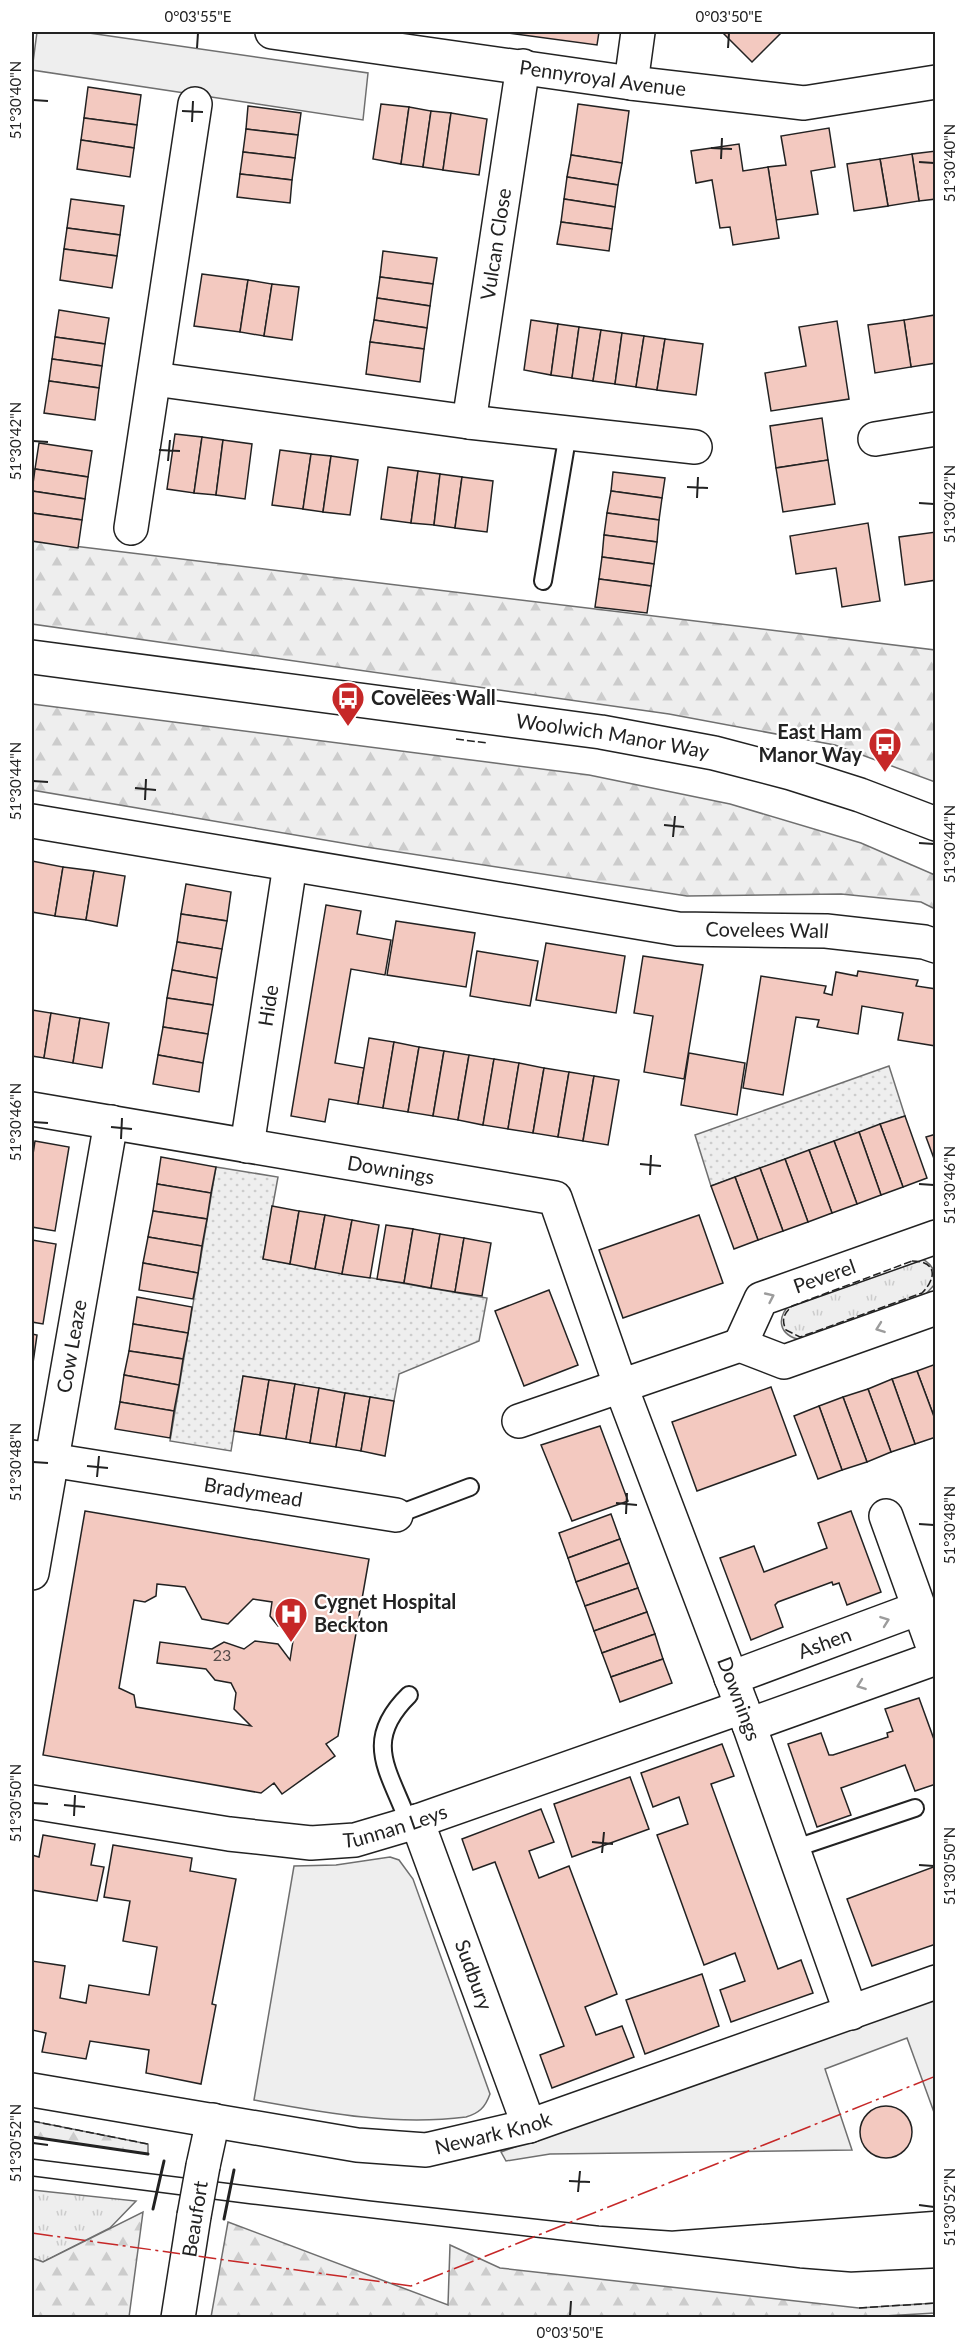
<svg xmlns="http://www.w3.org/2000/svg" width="967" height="2349" font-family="Lato,sans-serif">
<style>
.grass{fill:url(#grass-tufts);stroke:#6f6f6f;stroke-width:1.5}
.forest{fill:url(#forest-firs);stroke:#6f6f6f;stroke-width:1.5}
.park{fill:#eee;stroke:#6f6f6f;stroke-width:1.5}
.garden{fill:url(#garden-dots);stroke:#6f6f6f;stroke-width:1.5}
.building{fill:#f3c9c0;stroke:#222;stroke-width:1.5;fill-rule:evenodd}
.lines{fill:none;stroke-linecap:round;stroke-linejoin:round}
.lane-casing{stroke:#222;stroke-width:20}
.street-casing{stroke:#222;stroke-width:36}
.primary-casing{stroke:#222;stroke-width:36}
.lane{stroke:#fff;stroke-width:16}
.street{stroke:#fff;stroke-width:33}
.primary{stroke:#fff;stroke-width:33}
.tram{stroke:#222;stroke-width:1.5}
.street-bridge-casing{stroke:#222;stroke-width:36;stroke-linecap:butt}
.street-bridge{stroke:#fff;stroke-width:33}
.fence{stroke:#222;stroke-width:1.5;stroke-dasharray:8 3;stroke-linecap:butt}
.wall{stroke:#222;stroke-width:3}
.power{stroke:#c62828;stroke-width:1.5;stroke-dasharray:21 4.5 3 4.5;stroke-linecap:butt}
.oneway{stroke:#9c9c9c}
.ticks{fill:none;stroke:#222;stroke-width:2}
.labels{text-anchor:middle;stroke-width:4.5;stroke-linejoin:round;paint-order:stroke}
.number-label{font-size:16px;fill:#564c4a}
.street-label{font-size:20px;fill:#222;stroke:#fff}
.poi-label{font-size:20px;font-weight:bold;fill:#222;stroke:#fff;text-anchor:start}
.neatline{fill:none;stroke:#222;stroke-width:2}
.ticks-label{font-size:15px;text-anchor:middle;fill:#222}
</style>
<defs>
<pattern id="grass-tufts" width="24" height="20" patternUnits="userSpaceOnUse" patternTransform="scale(1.5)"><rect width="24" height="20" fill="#eee"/><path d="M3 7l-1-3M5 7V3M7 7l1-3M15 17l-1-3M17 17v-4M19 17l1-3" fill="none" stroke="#ccc"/></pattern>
<pattern id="forest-firs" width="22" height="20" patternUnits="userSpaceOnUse" patternTransform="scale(1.5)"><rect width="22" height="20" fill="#eee"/><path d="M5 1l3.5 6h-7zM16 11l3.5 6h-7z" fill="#ccc"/></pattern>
<pattern id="garden-dots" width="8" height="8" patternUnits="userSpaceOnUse" patternTransform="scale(1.5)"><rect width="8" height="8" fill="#eee"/><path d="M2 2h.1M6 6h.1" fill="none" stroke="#ccc" stroke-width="1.8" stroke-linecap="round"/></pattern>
</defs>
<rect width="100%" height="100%" fill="#fff"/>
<!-- grass -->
<g class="grass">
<path d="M921 1258C932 1264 937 1272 935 1284L924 1296 801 1340C778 1335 776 1318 791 1303Z"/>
<polygon points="32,2190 136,2201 110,2228 43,2262 32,2258"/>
</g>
<!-- forest -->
<g class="forest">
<polygon points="32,541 935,650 935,782 835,745 669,714 32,624"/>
<polygon points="32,704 589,775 730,804 861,843 935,875 935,909 921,902 841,894 687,896 366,847 32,790"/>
<polygon points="32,2121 148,2144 148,2154 32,2137"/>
<polygon points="143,2212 129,2317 32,2317 32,2258 43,2262"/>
<polygon points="228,2222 448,2305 450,2245 500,2268 859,2308 935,2303 935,2313 850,2318 211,2317"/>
</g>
<!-- park -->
<g class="park">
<polygon points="37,32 82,32 368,73 363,120 32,70"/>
<path d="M390 1857 399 1860 413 1879 490 2094C485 2108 479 2113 466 2117 394 2126 326 2113 254 2100L294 1866 336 1865Z"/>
<polygon points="935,1996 935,2115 907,2038 825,2069 852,2150 550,2154 506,2161 501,2152"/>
</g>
<!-- garden -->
<g class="garden">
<polygon points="889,1066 905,1116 711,1186 695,1135"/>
<polygon points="216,1167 278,1177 263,1259 487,1298 479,1341 399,1374 394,1401 243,1376 231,1451 170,1441"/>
</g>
<!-- building -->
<g class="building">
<polygon points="500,32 599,32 597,45"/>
<polygon points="722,32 782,32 752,62"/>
<polygon points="88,87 141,95 137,125 84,118"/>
<polygon points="381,104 409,107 401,164 373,159"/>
<polygon points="578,104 629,111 622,163 571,155"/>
<polygon points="248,106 301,113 298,135 246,129"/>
<polygon points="409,107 431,111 423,167 401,164"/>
<polygon points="431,111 451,113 443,170 423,167"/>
<polygon points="451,113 487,119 479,175 443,170"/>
<polygon points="84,118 137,125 134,148 81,140"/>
<polygon points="829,128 835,167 811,171 818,214 776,220 768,167 786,165 781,136"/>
<polygon points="246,129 298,135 295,158 243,152"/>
<polygon points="81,140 134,148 130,177 77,169"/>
<polygon points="739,144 743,171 768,167 779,238 733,245 730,227 720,228 712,180 696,183 691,151"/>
<polygon points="936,151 936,199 919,201 912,154"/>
<polygon points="243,152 295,158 292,180 240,174"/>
<polygon points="912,154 919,201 888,206 880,159"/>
<polygon points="571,155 622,163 618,185 567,177"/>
<polygon points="880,159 888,206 854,211 847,164"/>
<polygon points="240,174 292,180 290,203 237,197"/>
<polygon points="567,177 618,185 615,207 564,199"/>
<polygon points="71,199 124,206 120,235 67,228"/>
<polygon points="564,199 615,207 612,229 561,222"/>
<polygon points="561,222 612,229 609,251 557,244"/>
<polygon points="67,228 120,235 117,256 64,249"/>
<polygon points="64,249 117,256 112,288 60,280"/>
<polygon points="383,251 437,258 433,284 380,277"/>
<polygon points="202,274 248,280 240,332 194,326"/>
<polygon points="380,277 433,284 430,306 377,298"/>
<polygon points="248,280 272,284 264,336 240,332"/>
<polygon points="272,284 299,287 292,340 264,336"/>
<polygon points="377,298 430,306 427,328 374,320"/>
<polygon points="59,310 109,318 105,344 55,337"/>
<polygon points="935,315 936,363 911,367 904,320"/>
<polygon points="374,320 427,328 424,349 370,342"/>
<polygon points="531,320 558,324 551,375 524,370"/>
<polygon points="904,320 911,367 875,373 868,325"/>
<polygon points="837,321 849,399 771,411 765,373 806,366 799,327"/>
<polygon points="558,324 579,327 572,378 551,375"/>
<polygon points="579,327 601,330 593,381 572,378"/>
<polygon points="601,330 622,333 615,384 593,381"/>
<polygon points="622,333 644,336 636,387 615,384"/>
<polygon points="644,336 665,339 657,390 636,387"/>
<polygon points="55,337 105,344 102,366 52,359"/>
<polygon points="665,339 703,344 696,395 657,390"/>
<polygon points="370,342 424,349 420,382 366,374"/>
<polygon points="52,359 102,366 99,388 49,381"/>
<polygon points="49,381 99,388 95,420 44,413"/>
<polygon points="822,418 828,460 776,468 770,426"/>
<polygon points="175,434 202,437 194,493 167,489"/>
<polygon points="202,437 223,440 216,495 194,493"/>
<polygon points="223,440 252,444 245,499 216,495"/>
<polygon points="39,443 92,451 88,477 35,469"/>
<polygon points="280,450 311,454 303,509 272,505"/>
<polygon points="311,454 331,456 323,512 303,509"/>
<polygon points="331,456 358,460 350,515 323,512"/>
<polygon points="828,460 835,504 783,512 776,468"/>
<polygon points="388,467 418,471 411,523 381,519"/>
<polygon points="35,469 88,477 85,499 32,491"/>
<polygon points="418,471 440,474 434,525 411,523"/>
<polygon points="613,472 665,478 662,498 611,491"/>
<polygon points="440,474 462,477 455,528 434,525"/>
<polygon points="462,477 493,481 487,532 455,528"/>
<polygon points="32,491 85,499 82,520 32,513"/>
<polygon points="611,491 662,498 659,520 607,513"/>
<polygon points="32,513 82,520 78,548 32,541"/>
<polygon points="607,513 659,520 657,542 604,535"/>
<polygon points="868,523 880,601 842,607 836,568 796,574 790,536"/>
<polygon points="936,532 936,580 905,585 899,537"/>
<polygon points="604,535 657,542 654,564 602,557"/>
<polygon points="602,557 654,564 651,586 599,579"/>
<polygon points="599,579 651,586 647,613 595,607"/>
<polygon points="32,861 63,867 55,916 32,912"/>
<polygon points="63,867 94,871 86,920 55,916"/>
<polygon points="94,871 125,876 117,926 86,920"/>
<polygon points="186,884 231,892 227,921 181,914"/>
<polygon points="326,905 361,911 357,934 391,940 385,975 351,969 335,1063 364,1068 358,1104 329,1099 325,1122 291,1116"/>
<polygon points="181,914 227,921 222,949 177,942"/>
<polygon points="396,921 475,933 466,987 387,975"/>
<polygon points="177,942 222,949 217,978 172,970"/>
<polygon points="546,943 625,956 616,1013 536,1000"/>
<polygon points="477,951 538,961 530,1006 470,996"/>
<polygon points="643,956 703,965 684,1079 644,1072 653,1016 634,1013"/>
<polygon points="172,970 217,978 213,1005 167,998"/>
<polygon points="858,971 918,980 916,986 936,989 936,1046 898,1040 903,1013 862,1006 858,1034 817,1027 819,1020 796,1017 783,1095 743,1088 761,976 826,986 824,993 832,995 836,972 857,976"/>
<polygon points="167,998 213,1005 208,1034 163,1027"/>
<polygon points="32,1010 51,1013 44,1058 32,1056"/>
<polygon points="51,1013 80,1018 73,1063 44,1058"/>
<polygon points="80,1018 109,1023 102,1068 73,1063"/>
<polygon points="163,1027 208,1034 203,1063 158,1055"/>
<polygon points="369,1038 394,1042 383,1108 358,1104"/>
<polygon points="394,1042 419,1047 408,1112 383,1108"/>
<polygon points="419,1047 444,1051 433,1116 408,1112"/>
<polygon points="444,1051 469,1055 458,1120 433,1116"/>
<polygon points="689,1053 745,1063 737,1115 681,1105"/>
<polygon points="158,1055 203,1063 199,1092 153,1084"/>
<polygon points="469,1055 494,1059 483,1125 458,1120"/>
<polygon points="494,1059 519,1063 508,1129 483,1125"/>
<polygon points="519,1063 544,1068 533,1133 508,1129"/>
<polygon points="544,1068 569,1072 558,1137 533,1133"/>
<polygon points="569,1072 594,1076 583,1141 558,1137"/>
<polygon points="594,1076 619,1080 608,1145 583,1141"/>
<polygon points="905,1116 927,1178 903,1187 880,1124"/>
<polygon points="880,1124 903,1187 881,1195 859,1132"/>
<polygon points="859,1132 881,1195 857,1204 834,1141"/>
<polygon points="936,1134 936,1164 926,1137"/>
<polygon points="35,1141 69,1147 55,1231 32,1227 32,1161"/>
<polygon points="834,1141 857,1204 832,1213 809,1150"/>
<polygon points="809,1150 832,1213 808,1222 785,1159"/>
<polygon points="161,1157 216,1167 211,1193 157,1184"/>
<polygon points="785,1159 808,1222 783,1231 760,1168"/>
<polygon points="760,1168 783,1231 758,1240 735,1177"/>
<polygon points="735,1177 758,1240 734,1249 711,1186"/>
<polygon points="157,1184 211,1193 207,1219 153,1211"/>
<polygon points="272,1206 299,1211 290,1264 263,1259"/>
<polygon points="153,1211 207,1219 202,1246 148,1237"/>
<polygon points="299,1211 325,1215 315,1269 290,1264"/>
<polygon points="325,1215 352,1220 342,1274 315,1269"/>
<polygon points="699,1215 723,1283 623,1318 599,1250"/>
<polygon points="352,1220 379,1225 370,1278 342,1274"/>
<polygon points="386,1225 413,1229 404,1283 377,1279"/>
<polygon points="413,1229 440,1234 431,1288 404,1283"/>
<polygon points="440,1234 464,1238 455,1292 431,1288"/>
<polygon points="148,1237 202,1246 198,1273 143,1263"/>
<polygon points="464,1238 491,1243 482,1296 455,1292"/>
<polygon points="32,1240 56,1244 43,1324 32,1322"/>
<polygon points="143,1263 198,1273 193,1299 139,1290"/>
<polygon points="549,1290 578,1365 524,1386 495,1311"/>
<polygon points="137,1297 192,1307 188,1333 133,1324"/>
<polygon points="133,1324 188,1333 183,1359 129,1351"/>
<polygon points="32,1334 37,1335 32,1370"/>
<polygon points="129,1351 183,1359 179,1385 124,1375"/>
<polygon points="936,1364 936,1422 917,1371"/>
<polygon points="917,1371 936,1422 936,1437 915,1444 892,1379"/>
<polygon points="124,1375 179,1385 174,1411 120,1402"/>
<polygon points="243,1376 269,1380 260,1435 234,1431"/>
<polygon points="892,1379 915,1444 891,1452 868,1389"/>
<polygon points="269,1380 295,1384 286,1439 260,1435"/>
<polygon points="295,1384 319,1388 310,1443 286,1439"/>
<polygon points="771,1387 796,1455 697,1491 672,1422"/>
<polygon points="319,1388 345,1393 336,1447 310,1443"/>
<polygon points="868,1389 891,1452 867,1462 843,1397"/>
<polygon points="345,1393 370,1397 361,1451 336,1447"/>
<polygon points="370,1397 394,1401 385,1456 361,1451"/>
<polygon points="843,1397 867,1462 842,1470 819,1406"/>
<polygon points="120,1402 174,1411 170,1438 115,1429"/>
<polygon points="819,1406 842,1470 818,1479 794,1416"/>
<polygon points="600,1426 628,1501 572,1521 541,1445"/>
<path d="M85 1511 369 1559 338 1736 326 1744 335 1756 282 1794 274 1783 261 1793 43 1755ZM157 1584 185 1587 202 1619 228 1624 253 1599 272 1602 270 1616 278 1626 295 1628 290 1660 278 1644 255 1641 244 1649 224 1642 212 1649 160 1642 157 1663 206 1669 215 1680 231 1683 236 1693 234 1709 251 1726 136 1707 134 1695 119 1688 134 1600 145 1602 156 1596Z"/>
<polygon points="851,1511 881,1592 847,1605 839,1583 833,1585 832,1582 778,1602 775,1605 783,1627 751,1640 720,1558 754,1546 764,1572 827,1548 818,1523"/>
<polygon points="611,1514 620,1539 568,1558 559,1533"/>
<polygon points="620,1539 629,1563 576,1582 568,1558"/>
<polygon points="629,1563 638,1588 585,1606 576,1582"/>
<polygon points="638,1588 647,1612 594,1631 585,1606"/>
<polygon points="647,1612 655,1634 602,1653 594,1631"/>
<polygon points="655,1634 663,1659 611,1677 602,1653"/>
<polygon points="663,1659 672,1683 620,1702 611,1677"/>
<polygon points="919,1698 936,1745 936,1784 915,1791 905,1765 841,1788 851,1815 817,1827 788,1744 821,1733 829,1755 833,1755 888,1737 887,1733 893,1731 885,1709"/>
<polygon points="722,1744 734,1776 711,1784 778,1969 801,1960 813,1993 731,2022 720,1990 745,1981 735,1953 704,1965 657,1835 688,1824 679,1797 653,1807 641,1773"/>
<polygon points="630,1777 649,1829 572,1857 554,1804"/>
<polygon points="541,1809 554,1842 529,1851 539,1878 569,1866 617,1994 585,2007 596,2035 622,2026 634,2057 552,2088 540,2055 564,2046 495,1862 473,1870 462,1839"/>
<polygon points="43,1835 95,1844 91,1865 104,1867 97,1901 32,1890 32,1855 39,1857"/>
<polygon points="113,1845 192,1858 190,1871 236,1879 212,2004 216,2005 201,2084 146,2073 149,2050 90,2041 86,2059 42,2052 46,2033 32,2030 32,1961 65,1966 60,1998 86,2003 89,1985 149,1995 157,1947 123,1941 130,1901 104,1897"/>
<polygon points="936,1866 936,1944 872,1966 847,1899"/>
<polygon points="702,1974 719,2026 645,2054 626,2000"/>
<circle cx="886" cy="2132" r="26"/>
</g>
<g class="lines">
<defs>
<g id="lane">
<polyline points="543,581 568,433"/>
<polyline points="396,1515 470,1487"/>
<path d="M409 1824C390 1771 361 1742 409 1695"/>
<polyline points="793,1849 915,1808"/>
</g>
<g id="street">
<path id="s1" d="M272 32 631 83 804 103 936 82"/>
<polyline points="631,83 638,32"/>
<polyline points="154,379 469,422 695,447"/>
<path id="s2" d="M469 422 523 66"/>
<polyline points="875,439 936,429"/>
<polyline points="131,528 195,104"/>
<path id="s3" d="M32 821 678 929 826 931 924 942 936 946"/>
<path id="s4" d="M32 1109 555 1198 621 1387 749 1725 851 2013"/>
<path id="s5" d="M247 1146 290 865"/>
<path id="s6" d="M740 1345 761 1299 936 1237"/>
<polyline points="519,1421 740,1345 784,1362 936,1308"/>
<path id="s7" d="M32 1457 396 1515"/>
<polyline points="886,1516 936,1655"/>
<path id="s8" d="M32 1573 111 1122"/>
<path id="s9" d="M731 1678 919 1608"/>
<polyline points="749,1725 936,1658"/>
<path id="s10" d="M32 1802 229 1834 311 1843 355 1840 409 1824 742 1707"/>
<path id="s11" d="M417 1821 529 2126"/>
<path id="s12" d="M32 2090 357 2145 426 2150 529 2126 936 1982"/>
<polyline points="203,2166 213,2120"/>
<polyline points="178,2318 194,2216"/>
</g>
<g id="primary">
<path id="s13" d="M32 657 601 732 714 753 791 773 860 795 936 824"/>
</g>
</defs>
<!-- lane casing -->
<use href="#lane" class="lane-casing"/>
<!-- street casing -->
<use href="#street" class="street-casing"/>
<!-- primary casing -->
<use href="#primary" class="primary-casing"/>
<!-- lane -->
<use href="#lane" class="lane"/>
<!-- street -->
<use href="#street" class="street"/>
<!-- primary -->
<use href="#primary" class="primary"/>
<!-- tram -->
<g class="tram">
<polyline points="32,2159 371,2201 599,2226 672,2231 936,2211"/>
<polyline points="32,2176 251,2204 800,2268 851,2272 936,2268"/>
</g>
<defs>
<polyline id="street-bridge" points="194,2216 203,2166"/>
</defs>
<!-- street-bridge casing -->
<use href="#street-bridge" class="street-bridge-casing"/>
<!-- street-bridge -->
<use href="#street-bridge" class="street-bridge"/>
<!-- fence -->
<g class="fence">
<polyline points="456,739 487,743"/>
<path d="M912 1261C937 1261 937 1278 922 1293L800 1337 786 1330C781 1319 784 1314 792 1306Z"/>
<polyline points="32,2121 148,2144"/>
<polyline points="859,2308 936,2303"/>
</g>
<!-- wall -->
<g class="wall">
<polyline points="32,2137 148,2154"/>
<polyline points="153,2209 164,2161"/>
<polyline points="224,2219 234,2170"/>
</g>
<!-- power -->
<polyline class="power" points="32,2233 411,2286 936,2076"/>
</g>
<!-- one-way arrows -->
<defs><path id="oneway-chevron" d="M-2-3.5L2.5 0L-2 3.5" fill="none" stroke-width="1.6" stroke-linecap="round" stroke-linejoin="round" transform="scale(1.5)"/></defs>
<g class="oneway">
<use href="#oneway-chevron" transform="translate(770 1297) rotate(-25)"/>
<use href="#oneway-chevron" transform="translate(880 1328) rotate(160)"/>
<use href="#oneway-chevron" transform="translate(885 1621) rotate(-20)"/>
<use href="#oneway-chevron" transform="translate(861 1685) rotate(160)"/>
</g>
<!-- ticks -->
<path class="ticks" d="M197 48 198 33M728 48 729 33M33 100 48 101M182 111 203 112M192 122 193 101M711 148 732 149M721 159 722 138M919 162 934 163M33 441 48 442M159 450 180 451M168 461 170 440M687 487 708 488M697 498 698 477M919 503 934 504M33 781 48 782M135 788 156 790M145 800 146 779M664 825 684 827M673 837 675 816M919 843 934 844M33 1122 48 1123M111 1127 132 1129M121 1139 122 1118M640 1164 661 1166M650 1175 651 1155M919 1184 934 1185M33 1462 48 1463M87 1466 108 1468M97 1477 99 1456M616 1503 637 1505M626 1514 627 1493M919 1524 934 1525M33 1803 48 1804M64 1805 85 1807M74 1816 75 1795M592 1842 613 1844M602 1853 604 1832M919 1865 934 1866M33 2143 48 2145M569 2181 590 2182M578 2192 580 2171M919 2205 934 2207M570 2316 571 2301"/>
<!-- icons -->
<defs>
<symbol id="bus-pin" viewBox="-11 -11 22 30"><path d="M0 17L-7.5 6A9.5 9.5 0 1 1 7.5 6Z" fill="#c62828" stroke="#fff"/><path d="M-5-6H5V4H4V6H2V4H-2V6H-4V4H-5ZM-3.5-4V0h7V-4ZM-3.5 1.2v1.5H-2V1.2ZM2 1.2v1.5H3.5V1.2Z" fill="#fff"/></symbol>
<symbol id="hospital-pin" viewBox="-11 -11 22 30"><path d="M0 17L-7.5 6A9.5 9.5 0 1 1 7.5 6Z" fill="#c62828" stroke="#fff"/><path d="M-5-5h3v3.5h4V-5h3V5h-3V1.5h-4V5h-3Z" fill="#fff"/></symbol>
</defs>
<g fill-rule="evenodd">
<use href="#bus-pin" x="329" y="679" width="38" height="52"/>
<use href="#bus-pin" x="866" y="725" width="38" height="52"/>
<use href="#hospital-pin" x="272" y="1595" width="38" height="52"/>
</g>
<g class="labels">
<!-- number labels -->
<g class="number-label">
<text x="222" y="1661">23</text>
</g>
<!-- street labels -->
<g class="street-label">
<text dy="7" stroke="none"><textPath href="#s1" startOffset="334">Pennyroyal Avenue</textPath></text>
<text dy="7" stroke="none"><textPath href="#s2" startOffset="180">Vulcan Close</textPath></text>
<text dy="7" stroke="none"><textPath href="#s13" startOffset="586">Woolwich Manor Way</textPath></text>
<text dy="7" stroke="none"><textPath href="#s3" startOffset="744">Covelees Wall</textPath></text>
<text dy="7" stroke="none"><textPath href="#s5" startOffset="142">Hide</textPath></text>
<text dy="7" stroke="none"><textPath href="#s4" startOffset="364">Downings</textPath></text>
<text dy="7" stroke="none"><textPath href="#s6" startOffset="118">Peverel</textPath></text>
<text dy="7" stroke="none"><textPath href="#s8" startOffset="230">Cow Leaze</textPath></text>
<text dy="7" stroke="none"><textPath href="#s7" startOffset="224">Bradymead</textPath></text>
<text dy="7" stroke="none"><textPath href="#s9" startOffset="100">Ashen</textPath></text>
<text dy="7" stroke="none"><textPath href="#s4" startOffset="1064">Downings</textPath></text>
<text dy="7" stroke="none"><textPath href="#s10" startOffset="368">Tunnan Leys</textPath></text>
<text dy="7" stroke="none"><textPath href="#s11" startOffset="164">Sudbury</textPath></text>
<text dy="7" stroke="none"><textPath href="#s12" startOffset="468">Newark Knok</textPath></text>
<text transform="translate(195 2219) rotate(-81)" y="7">Beaufort</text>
</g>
<!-- poi labels -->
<g class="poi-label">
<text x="371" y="705">Covelees Wall</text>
<text x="862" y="739" text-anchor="end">East Ham<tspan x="862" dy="23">Manor Way</tspan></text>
<text x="314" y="1609">Cygnet Hospital<tspan x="314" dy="23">Beckton</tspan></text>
</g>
</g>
<!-- border -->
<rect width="967" height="2349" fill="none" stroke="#ffffff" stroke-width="66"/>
<rect x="33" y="33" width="901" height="2283" class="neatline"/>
<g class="ticks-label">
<text x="198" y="22">0°03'55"E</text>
<text x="729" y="22">0°03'50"E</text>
<text transform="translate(16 100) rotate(-90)" y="5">51°30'40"N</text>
<text transform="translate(950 163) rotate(-90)" y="5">51°30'40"N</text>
<text transform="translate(16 441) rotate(-90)" y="5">51°30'42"N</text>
<text transform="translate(950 504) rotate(-90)" y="5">51°30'42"N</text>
<text transform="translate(16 781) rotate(-90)" y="5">51°30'44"N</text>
<text transform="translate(950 844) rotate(-90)" y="5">51°30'44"N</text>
<text transform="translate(16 1122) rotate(-90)" y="5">51°30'46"N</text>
<text transform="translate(950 1185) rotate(-90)" y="5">51°30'46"N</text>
<text transform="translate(16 1462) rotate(-90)" y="5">51°30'48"N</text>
<text transform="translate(950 1525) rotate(-90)" y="5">51°30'48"N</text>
<text transform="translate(16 1803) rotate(-90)" y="5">51°30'50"N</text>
<text transform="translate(950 1866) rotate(-90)" y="5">51°30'50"N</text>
<text transform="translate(16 2143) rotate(-90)" y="5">51°30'52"N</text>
<text transform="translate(950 2207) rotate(-90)" y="5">51°30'52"N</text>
<text x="570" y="2338">0°03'50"E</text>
</g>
</svg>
